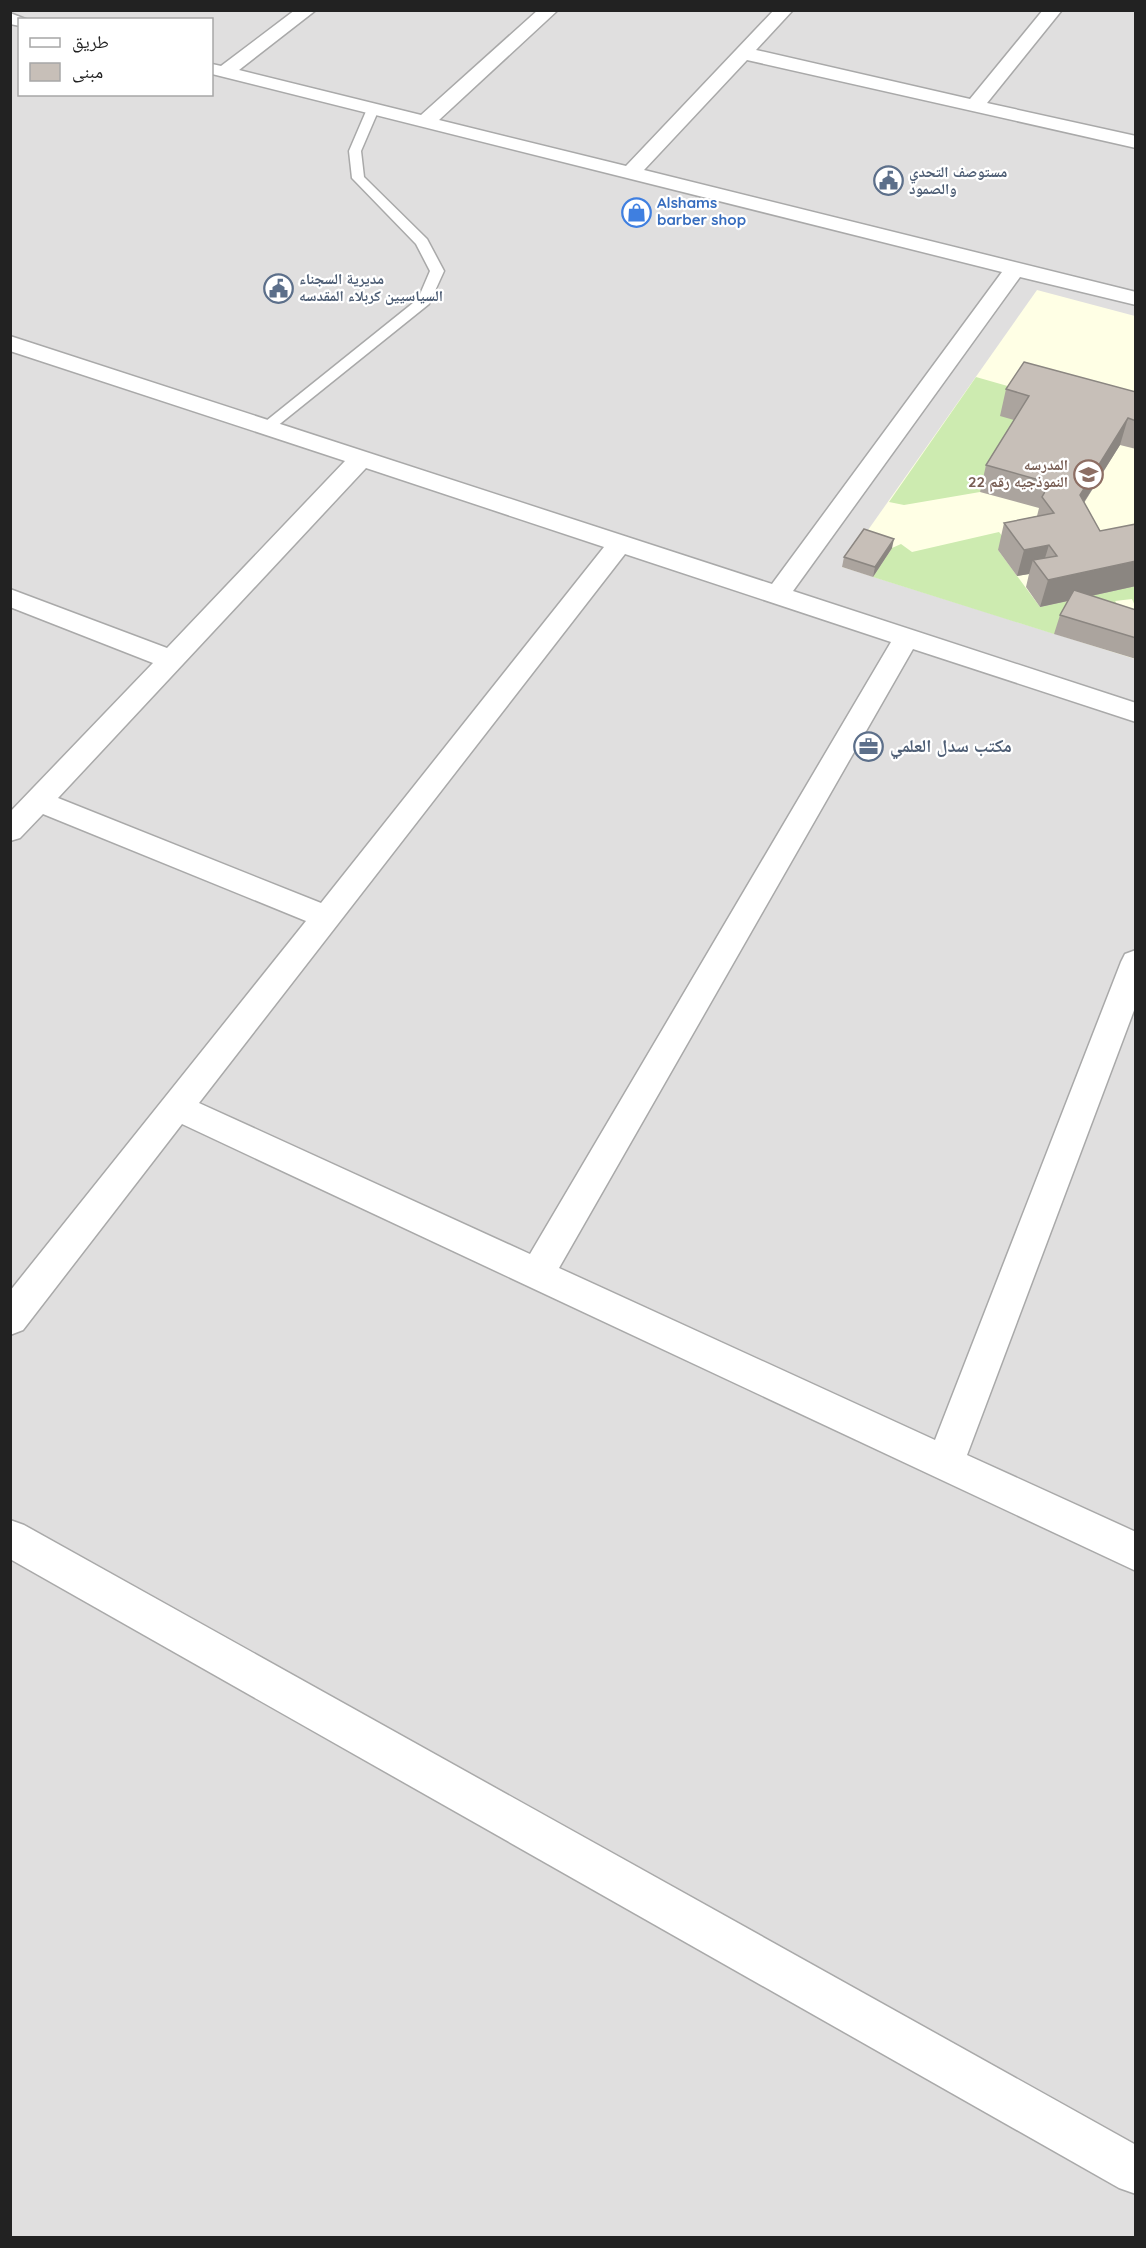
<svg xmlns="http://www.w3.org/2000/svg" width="1146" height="2248" font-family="Quicksand,'Noto Naskh Arabic',sans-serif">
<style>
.residential{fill:#e0dfdf;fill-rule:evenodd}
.education{fill:#ffffe5}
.grass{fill:#cdebb0}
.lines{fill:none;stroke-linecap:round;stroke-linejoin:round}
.lane-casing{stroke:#a9a9a9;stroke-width:3}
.street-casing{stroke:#a9a9a9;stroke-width:3}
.lane{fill:#fff;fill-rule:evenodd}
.street{fill:#fff;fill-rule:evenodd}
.wall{fill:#aba49e}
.shaded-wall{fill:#8b8681}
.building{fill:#c7bfb8;stroke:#8b8681;stroke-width:1.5}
.labels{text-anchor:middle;stroke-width:4.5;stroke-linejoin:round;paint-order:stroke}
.far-service-label{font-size:15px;font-weight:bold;fill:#4e5e75;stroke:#fff;text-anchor:start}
.far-shop-label{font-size:15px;font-weight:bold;fill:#366cbe;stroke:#fff;text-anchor:start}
.far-education-label{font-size:15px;font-weight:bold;fill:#785e54;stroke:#fff;text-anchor:end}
.service-label{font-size:18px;font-weight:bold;fill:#4e5e75;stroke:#fff;text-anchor:start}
</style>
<rect width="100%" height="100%" fill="#f2efe9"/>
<!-- residential -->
<path class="residential" d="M11 11H1135V2237H11ZM20 20H212V94H20Z"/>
<!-- education -->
<polygon class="education" points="1037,290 1135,316 1135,659 842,567"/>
<!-- grass -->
<g class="grass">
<polygon points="976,377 1018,389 1023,422 980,492 904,505 889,502"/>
<polygon points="999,532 1011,547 998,550 1040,607 1135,586 1135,606 1132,599 1115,601 1122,611 1069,609 1054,634 873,577 892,548 901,544 912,552"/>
</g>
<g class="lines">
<defs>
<polygon id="lane" points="373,105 379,109 361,151 364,177 427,239 444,271 429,304 271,431 261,431 259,428 261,425 418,299 430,271 416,244 352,178 349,151 367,109"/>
<g id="street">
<path d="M295 10H316L239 70 421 115 538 10H558L439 120 626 166 774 10H793L756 50 970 99 1043 10H1062L987 103 1136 136V148L747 60 644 170 1136 292V305L1020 277 793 591 1136 703V722L913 649 559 1268 935 1440 1121 962 1125 954 1136 950V1005L967 1455 1136 1532V1571L182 1124 23 1330 10 1335V1291L306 921 43 814 20 838 10 841V812L153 663 10 607V589L167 648 345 461 10 351V336L772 584 1002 272 212 74V64L221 66ZM366 468 604 547 321 903 58 798ZM625 554 891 642 530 1254 199 1103Z"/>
<polygon points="10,13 28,20 20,20 20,26 10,24"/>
<polygon points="10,1520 24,1525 1136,2145 1136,2194 1119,2188 10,1559"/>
</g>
</defs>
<!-- lane casing -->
<use href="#lane" class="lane-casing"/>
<!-- street casing -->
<use href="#street" class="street-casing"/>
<!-- lane -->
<use href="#lane" class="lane"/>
<!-- street -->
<use href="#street" class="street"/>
</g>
<!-- wall -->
<g class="wall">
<polygon points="1006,389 1136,392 1136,449 1120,445 1084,503 1100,531 1136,524 1136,586 1091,596 1136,610 1136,659 1054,634 1060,615 1068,601 1040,607 1026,587 1029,574 1017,576 998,550 1004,523 1037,516 1039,508 980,492 986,465 1014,420 1000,416"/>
<polygon points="892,548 873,577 842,567 844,557"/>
</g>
<!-- shaded-wall -->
<g class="shaded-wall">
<polygon points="1128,418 1120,445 1072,521 1080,495"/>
<polygon points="894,539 892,548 873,577 875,567"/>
<polygon points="1049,545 1041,571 1033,560 1029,574 1017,576 1024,550"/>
<polygon points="1136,561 1136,586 1040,607 1048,580"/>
</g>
<!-- building -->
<g class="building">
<polygon points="1024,362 1136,392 1136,421 1128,418 1080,495 1100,531 1136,524 1136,561 1048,580 1033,560 1057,556 1049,545 1024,550 1004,523 1054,513 1042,497 1050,483 986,465 1029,396 1006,389"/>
<polygon points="864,529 894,539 875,567 844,557"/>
<polygon points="1074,590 1136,610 1136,638 1060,615"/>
</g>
<!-- icons -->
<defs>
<symbol id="civic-ring" viewBox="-11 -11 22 22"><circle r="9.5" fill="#fff" stroke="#5c6f8a" stroke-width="1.5"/><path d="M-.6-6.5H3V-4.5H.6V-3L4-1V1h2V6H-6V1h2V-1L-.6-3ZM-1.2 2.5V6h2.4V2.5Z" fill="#5c6f8a"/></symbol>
<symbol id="shop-ring" viewBox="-11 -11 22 22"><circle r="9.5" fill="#fff" stroke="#3f7fe0" stroke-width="1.5"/><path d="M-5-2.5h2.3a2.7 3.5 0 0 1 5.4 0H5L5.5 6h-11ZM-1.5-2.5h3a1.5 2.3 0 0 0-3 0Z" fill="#3f7fe0"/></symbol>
<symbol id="school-ring" viewBox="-11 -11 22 22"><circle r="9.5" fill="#fff" stroke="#8d6e63" stroke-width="1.5"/><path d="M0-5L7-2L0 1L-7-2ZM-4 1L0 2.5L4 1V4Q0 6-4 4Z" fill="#8d6e63"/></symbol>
<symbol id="office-ring" viewBox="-11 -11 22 22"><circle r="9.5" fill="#fff" stroke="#5c6f8a" stroke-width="1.5"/><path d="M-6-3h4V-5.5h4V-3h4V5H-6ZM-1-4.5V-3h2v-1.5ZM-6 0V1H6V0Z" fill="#5c6f8a"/></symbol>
</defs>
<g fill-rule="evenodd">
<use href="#civic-ring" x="872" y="164" width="33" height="33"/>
<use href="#shop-ring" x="620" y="196" width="33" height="33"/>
<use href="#civic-ring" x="262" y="272" width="33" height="33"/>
<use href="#school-ring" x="1072" y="458" width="33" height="33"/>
<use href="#office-ring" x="852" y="730" width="33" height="33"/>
</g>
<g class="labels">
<!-- far-service labels -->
<g class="far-service-label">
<text x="909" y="177">مستوصف التحدي<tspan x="909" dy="17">والصمود</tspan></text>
<text x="299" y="284">مديرية السجناء<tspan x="299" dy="17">السياسيين كربلاء المقدسه</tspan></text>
</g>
<!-- far-shop labels -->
<g class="far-shop-label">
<text x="657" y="208">Alshams<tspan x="657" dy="17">barber shop</tspan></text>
</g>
<!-- far-education labels -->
<g class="far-education-label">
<text x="1068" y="470">المدرسه<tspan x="1068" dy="17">النموذجيه رقم 22</tspan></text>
</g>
<!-- service labels -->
<g class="service-label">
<text x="890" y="752">مكتب سدل العلمي</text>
</g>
</g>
<!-- border -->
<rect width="1146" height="2248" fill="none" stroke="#222222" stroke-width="24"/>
<!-- legend -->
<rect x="18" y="18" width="195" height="78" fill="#ffffff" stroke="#a7a7a7" stroke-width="1.5"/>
<rect x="30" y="38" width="30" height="9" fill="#ffffff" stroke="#a7a7a7" stroke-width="1.5"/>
<text x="72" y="48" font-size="18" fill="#222222">طريق</text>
<rect x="30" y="63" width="30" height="18" fill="#c7bfb8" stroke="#a7a7a7" stroke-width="1.5"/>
<text x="72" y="78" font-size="18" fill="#222222">مبنى</text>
</svg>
